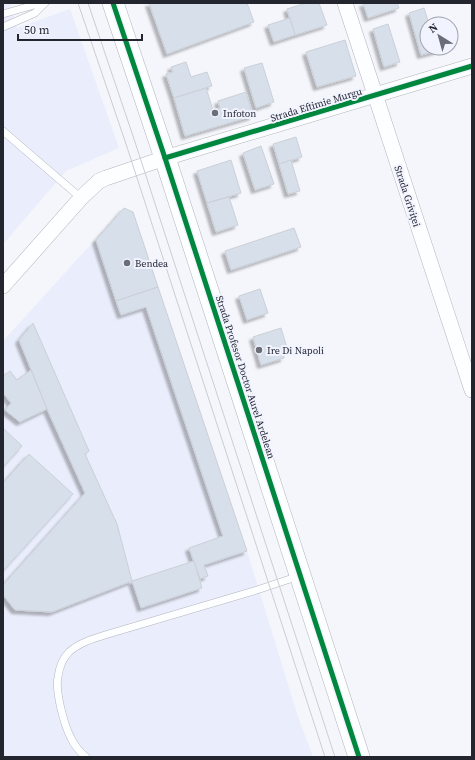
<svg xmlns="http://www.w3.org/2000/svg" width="475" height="760" font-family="'Source Serif 4',serif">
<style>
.built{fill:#eaedfb}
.building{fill:#d6dfea;stroke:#cbd0d6;filter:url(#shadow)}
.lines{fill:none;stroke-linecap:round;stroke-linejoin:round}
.service-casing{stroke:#b4b5bd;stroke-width:8}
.minor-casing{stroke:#b4b5bd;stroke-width:16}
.secondary-casing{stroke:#b4b5bd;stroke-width:22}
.service{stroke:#fdfeff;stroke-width:7}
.minor{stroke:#fdfeff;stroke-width:15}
.secondary{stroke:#fdfeff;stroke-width:21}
.tram{stroke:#cdcdcf;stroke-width:1}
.cycleway-casing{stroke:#f1f4ff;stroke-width:8}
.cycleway{stroke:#00873e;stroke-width:5}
.poi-dot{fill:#6c6e77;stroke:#f1f4ff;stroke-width:1.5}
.labels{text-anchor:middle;stroke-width:4;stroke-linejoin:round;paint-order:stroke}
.street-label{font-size:10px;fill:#23252f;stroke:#f1f4ff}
.poi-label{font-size:10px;fill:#23252f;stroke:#f1f4ff;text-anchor:start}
</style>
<defs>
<filter id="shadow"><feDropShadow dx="-3.5" dy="3.5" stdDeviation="1" flood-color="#0004"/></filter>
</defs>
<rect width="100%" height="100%" fill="#f4f6fc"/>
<!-- built -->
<g class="built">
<polygon points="3,3 10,3 17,28 70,9 119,148 66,171 3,244"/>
<polygon points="124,208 133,212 247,551 298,717 313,757 3,757 3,341"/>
</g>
<!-- building -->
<g class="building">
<polygon points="149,3 247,3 254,22 167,54"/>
<polygon points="306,3 319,3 327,25 295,35 287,9"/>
<polygon points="363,3 397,3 399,8 368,18"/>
<polygon points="424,8 429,24 427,24 427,48 436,48 437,51 421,55 409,13"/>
<polygon points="290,18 295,35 274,42 268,25"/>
<polygon points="388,24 400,62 384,67 373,29"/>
<polygon points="345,40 356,76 317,87 306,52"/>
<polygon points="186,62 191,77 207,72 212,86 174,98 166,74 173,72 171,67"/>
<polygon points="262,63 274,102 256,108 244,68"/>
<polygon points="206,88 213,110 220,108 218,101 246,92 253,116 185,136 174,98"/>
<polygon points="296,137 302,157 279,164 273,144"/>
<polygon points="261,146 274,184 255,190 243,153"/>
<polygon points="231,160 241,193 207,203 197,171"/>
<polygon points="291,160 300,191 288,194 279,164"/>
<polygon points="229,197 238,225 216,232 207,203"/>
<polygon points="124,208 133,212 158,287 116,301 96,240"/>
<polygon points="294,228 301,247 231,270 225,251"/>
<polygon points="158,287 247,551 204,565 208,576 200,579 189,548 223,536 146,307 121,315 116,301"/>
<polygon points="260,289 268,313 247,320 239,296"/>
<polygon points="33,323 89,451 85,454 117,524 132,581 52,612 15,610 3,595 3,585 85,493 47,409 19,340"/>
<polygon points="281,328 288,351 283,352 284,358 261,365 253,337"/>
<polygon points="31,370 47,409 20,422 5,410 11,403 3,393 3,376 10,371 17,380"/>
<polygon points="3,428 22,446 3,467"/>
<polygon points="29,454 73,494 3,571 3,483"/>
<polygon points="194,561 202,588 141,608 132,581"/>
</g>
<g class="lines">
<defs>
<g id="service">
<polyline points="3,14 41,3"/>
<polyline points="3,27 35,13 45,3"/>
<polyline points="3,131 81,198"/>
<path d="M86 757C80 752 74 745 71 738 64 725 55 691 58 677 59 669 62 659 69 652 79 643 92 639 105 635L257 590 299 576"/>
</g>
<g id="minor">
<polyline points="345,3 472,390"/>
<polyline points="3,286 81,198 99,181 106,178 165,158 472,66"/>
</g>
<polyline id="secondary" points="113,3 165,158 359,757"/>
</defs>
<!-- service casing -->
<use href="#service" class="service-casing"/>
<!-- minor casing -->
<use href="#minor" class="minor-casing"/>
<!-- secondary casing -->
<use href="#secondary" class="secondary-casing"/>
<!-- service -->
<use href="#service" class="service"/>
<!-- minor -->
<use href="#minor" class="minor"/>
<!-- secondary -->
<use href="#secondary" class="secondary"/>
<!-- tram -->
<g class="tram">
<polyline points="78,3 126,144 325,757"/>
<polyline points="88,3 135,142 335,757"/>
</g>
<defs>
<g id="cycleway">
<polyline points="113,3 165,158 359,757"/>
<polyline points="165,158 472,66"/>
</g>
</defs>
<!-- cycleway casing -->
<use href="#cycleway" class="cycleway-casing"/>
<!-- cycleway -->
<use href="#cycleway" class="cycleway"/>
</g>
<!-- markers -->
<g class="poi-dot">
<circle cx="215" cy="113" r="4"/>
<circle cx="127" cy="263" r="4"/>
<circle cx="259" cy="350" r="4"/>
</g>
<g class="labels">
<!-- street labels -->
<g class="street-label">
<text transform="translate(316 104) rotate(-17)" y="4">Strada Eftimie Murgu</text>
<text transform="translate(408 196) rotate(72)" y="4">Strada Griviței</text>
<text transform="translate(246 377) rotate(72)" y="4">Strada Profesor Doctor Aurel Ardelean</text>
</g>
<!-- poi labels -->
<g class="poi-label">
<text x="223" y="117">Infoton</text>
<text x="135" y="267">Bendea</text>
<text x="267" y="354">Ire Di Napoli</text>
</g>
</g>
<!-- border -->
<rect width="475" height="760" fill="none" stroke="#23252f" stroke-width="8"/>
<!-- north arrow -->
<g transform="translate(439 36) rotate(323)"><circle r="19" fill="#f1f4ff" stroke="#9fa1ac"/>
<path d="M0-3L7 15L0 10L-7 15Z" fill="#6c6e77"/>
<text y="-6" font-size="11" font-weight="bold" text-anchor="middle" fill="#23252f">N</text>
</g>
<!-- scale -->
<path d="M18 34v6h124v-6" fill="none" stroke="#23252f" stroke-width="2"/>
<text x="24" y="34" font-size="12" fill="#23252f" stroke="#f1f4ff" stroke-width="3" paint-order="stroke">50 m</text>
</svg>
